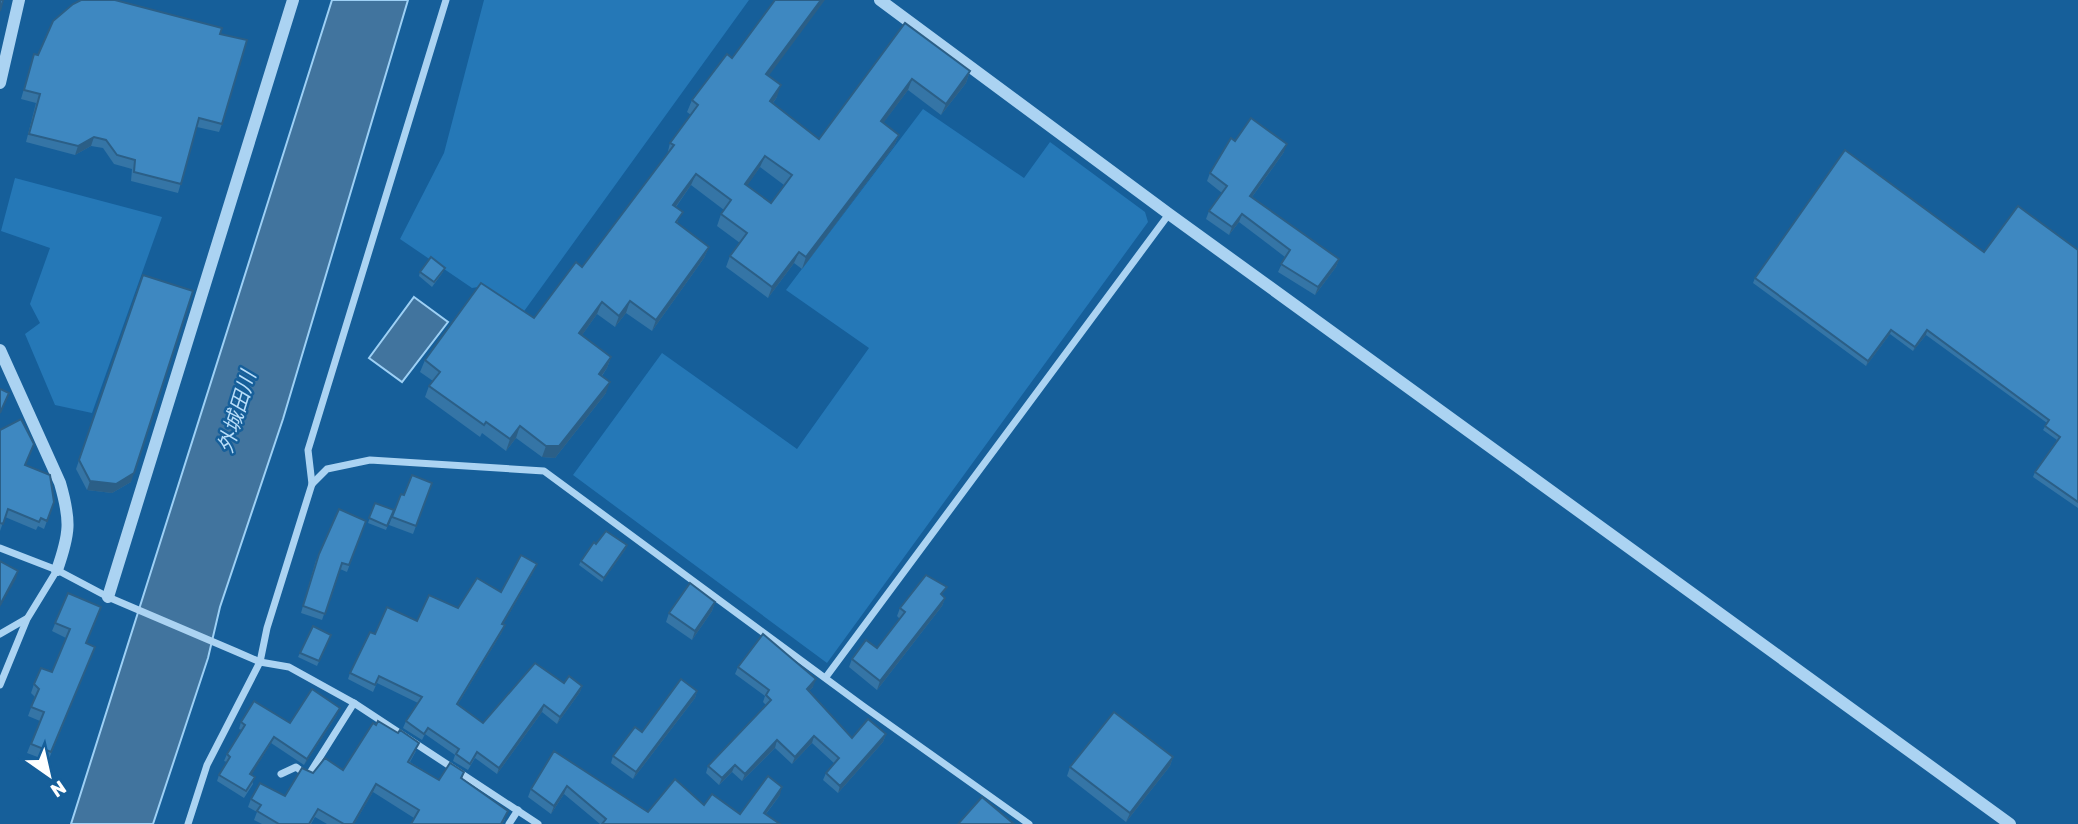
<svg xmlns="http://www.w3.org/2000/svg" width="2078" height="824" font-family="Rubik,'Noto Sans JP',sans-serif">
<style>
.green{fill:#2578b7}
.water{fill:#41749e;stroke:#9dd0f5;stroke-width:2}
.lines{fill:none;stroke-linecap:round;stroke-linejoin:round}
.minor{stroke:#abd3f2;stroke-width:7}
.tertiary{stroke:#abd3f2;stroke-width:12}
.wall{fill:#3575a6;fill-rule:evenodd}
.shaded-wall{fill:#2b5f87}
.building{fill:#3e88c1;stroke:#2b5f87;stroke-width:2;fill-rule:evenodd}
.labels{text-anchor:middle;stroke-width:5;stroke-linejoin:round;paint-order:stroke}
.water-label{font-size:21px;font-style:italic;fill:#b7ddf9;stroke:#165f9a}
</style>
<rect width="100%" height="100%" fill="#165f9a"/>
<!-- green -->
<g class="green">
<polygon points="484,0 749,0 522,314 484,286 472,288 400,239 444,153"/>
<polygon points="923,109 1024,178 1050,142 1145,212 1148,222 827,663 573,475 662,353 797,449 869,348 786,290"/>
<polygon points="15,178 162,217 92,413 55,405 25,334 40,323 30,304 50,248 1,231"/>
</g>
<!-- water -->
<g class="water">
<polygon points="332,0 408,0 283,419 220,607 208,658 153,824 71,824"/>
<polygon points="414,297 448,322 402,382 369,358"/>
</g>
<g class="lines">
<!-- minor -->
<g class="minor">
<polyline points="312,484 308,450 446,0"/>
<polyline points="0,548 57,570 108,597 237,652 260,662 289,667 354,703 538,824"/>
<polyline points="0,634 26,619"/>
<polyline points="826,677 1169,214"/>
<polyline points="0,685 27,619 57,570"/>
<polyline points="281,774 296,767 308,776 354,703"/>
<polyline points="188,824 207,765 260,662 267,628 312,484 327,469 370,460 544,471 863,706 1029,824"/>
<polyline points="509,824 518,810"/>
</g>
<!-- tertiary -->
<g class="tertiary">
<polyline points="880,0 1169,214 2010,824"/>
<polyline points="0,83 19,0"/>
<path d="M0 350 60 483C71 521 70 533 57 570"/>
<polyline points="108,597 293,0"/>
</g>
</g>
<!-- wall -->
<g class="wall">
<path d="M905 23 970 71 966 83 941 115 908 90 883 123 899 135 894 146 802 269 794 263 768 298 726 267 730 256 740 243 717 226 721 214 724 210 691 185 676 207 678 224 709 247 704 258 652 331 626 313 615 327 597 314 582 335 611 357 607 368 602 376 606 393 555 458 542 457 516 438 506 451 482 433 480 437 425 397 429 386 433 381 420 372 425 360 534 318 582 267 667 155 670 143 691 115 687 112 692 100 732 58 769 76 777 97 773 103 819 139ZM760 167 784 185 771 203 747 185Z"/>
<polygon points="220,34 222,124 219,132 197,127 178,193 131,181 132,169 114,164 103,148 91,146 75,155 26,142 36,103 21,99 34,54 38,55"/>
<polygon points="1235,141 1284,152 1252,197 1339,259 1336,267 1315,295 1278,272 1285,257 1239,222 1229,235 1206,219 1209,211 1222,193 1207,181 1210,173"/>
<polygon points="2078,250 2078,508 2033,477 2035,472 2057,440 2043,430 2047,423 1926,335 1913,351 1890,334 1866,366 1753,283 1755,278 1984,252"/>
<polygon points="420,272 443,272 432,287 419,276"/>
<polygon points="143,275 131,482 112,493 87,490 76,469"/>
<polygon points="0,430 54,502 44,529 38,526 36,530 5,517 0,531"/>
<polygon points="432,483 413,534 389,525 401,494 404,495"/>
<polygon points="375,503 394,510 386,530 368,523"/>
<polygon points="366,521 347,572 340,569 322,620 301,613 316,560"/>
<polygon points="596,544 627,545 625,550 602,582 579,565 581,561"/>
<polygon points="534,571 503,624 502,632 458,704 483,723 564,683 582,686 580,692 557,724 542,712 497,774 475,758 468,770 453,761 455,755 425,734 422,740 403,728 406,721 418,703 377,683 373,692 348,679 350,673 375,634 458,608 501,592"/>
<polygon points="68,593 86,643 95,647 48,761 27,753 40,721 28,716 35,697 31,693 34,684 52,672 66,638 52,631"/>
<polygon points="943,596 945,598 942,606 877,690 849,667 852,659 877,648 900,619 897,616 900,608"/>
<polygon points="715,602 712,611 692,640 666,622 669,613"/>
<polygon points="331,635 317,666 298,657 300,653"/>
<polygon points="738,667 813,687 809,691 852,738 886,734 883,742 838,793 823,780 826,773 835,764 812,743 792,764 775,748 742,781 732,772 719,785 706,773 708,766 766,705 763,702 765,696 735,674"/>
<polygon points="697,691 695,698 633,779 611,763 613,756 642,732"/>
<polygon points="337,715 304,765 271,743 251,775 253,784 244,798 217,781 219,775 227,762 224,761 227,754 242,730 239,729 241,722 290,723"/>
<polygon points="416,751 410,762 439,780 464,772 462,779 505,819 502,824 411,824 414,818 373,792 354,824 327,824 315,817 311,824 262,824 254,820 257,812 248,807 251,799 285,796 313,773 343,770"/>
<polygon points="554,751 648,812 704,805 740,814 780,795 766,814 780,824 600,824 564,794 551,814 528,797 531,789"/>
<polygon points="1173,757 1170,766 1126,822 1067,776 1070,767"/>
</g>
<!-- shaded-wall -->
<g class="shaded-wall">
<polygon points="821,0 825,0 762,85 766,74"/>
<polygon points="970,71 966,83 941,115 946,104"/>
<polygon points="912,79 908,90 876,133 881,121"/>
<polygon points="781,85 777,97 766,112 770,101"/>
<polygon points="899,135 894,146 802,269 806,257"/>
<polygon points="94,137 91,146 75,155 78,146"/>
<polygon points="1287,144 1284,152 1247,204 1250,196"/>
<polygon points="765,156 760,167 741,195 745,184"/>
<polygon points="696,174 691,185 669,216 673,205"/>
<polygon points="1242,214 1239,222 1229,235 1232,227"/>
<polygon points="709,247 704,258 652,331 656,320"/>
<polygon points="799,252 794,263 768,298 772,287"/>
<polygon points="1339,259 1336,267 1315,295 1318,287"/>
<polygon points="630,301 626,313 615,327 619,316"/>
<polygon points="602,302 597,314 575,345 579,333"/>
<polygon points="1891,330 1890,334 1866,366 1868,361"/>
<polygon points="1927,330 1926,335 1913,351 1915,347"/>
<polygon points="611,357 607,368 595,385 599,374"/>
<polygon points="610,382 606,393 555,458 542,457 546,446"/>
<polygon points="520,426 516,438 506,451 510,439"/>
<polygon points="134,473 131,482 112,493 87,490 90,481"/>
<polygon points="627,545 625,550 602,582 604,578"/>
<polygon points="537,564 534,571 500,630 502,624"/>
<polygon points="18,571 16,579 0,607 0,605"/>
<polygon points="945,598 942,606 877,690 880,681"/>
<polygon points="715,602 712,611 692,640 695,631"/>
<polygon points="505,625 502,632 454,710 457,704"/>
<polygon points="816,679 813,687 805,696 807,689"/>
<polygon points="582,686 580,692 557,724 560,717"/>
<polygon points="697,691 695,698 633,779 636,772"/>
<polygon points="544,705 542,712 497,774 499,768"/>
<polygon points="340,708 337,715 304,765 307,759"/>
<polygon points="886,734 883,742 838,793 840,786"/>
<polygon points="814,736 812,743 792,764 795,757"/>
<polygon points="274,737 271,743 248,781 250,774"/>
<polygon points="777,740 775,748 742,781 745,774"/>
<polygon points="1173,757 1170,766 1126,822 1130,813"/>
<polygon points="735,765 732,772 719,785 722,778"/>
<polygon points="376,784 373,792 354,824 353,824"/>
<polygon points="567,786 564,794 551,814 554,806"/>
<polygon points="782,787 780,795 761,820 764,813"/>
</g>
<!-- building -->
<g class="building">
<polygon points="0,0 3,0 0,11"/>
<polygon points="81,0 115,0 222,28 220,34 247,40 222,124 199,118 181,184 134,172 135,160 117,155 106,140 94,137 78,146 29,134 40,94 24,90 34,54 38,55 53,21 73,4"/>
<path d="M775 0H821L766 74 781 85 770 101 819 139 905 23 970 71 946 104 912 79 881 121 899 135 806 257 799 252 772 287 730 256 747 233 721 214 731 200 696 174 673 205 683 212 676 222 709 247 656 320 630 301 619 316 602 302 579 333 611 357 599 374 610 382 559 446H546L520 426 510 439 486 422 484 425 429 386 440 372 425 360 481 283 534 318 576 262 582 267 674 145 670 143 698 105 692 100 727 54 732 58ZM765 156 792 175 771 203 745 184Z"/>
<polygon points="1251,118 1287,144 1250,196 1339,259 1318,287 1281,264 1290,250 1242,214 1232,227 1209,211 1227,186 1210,173 1231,138 1235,141"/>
<polygon points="1845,150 1984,252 2018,206 2078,250 2078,502 2035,472 2060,437 2045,426 2049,420 1927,330 1915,347 1891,330 1868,361 1755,278"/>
<polygon points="431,257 445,268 434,282 420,272"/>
<polygon points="143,275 193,291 134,473 116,484 90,481 79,460"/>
<polygon points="0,389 9,393 0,413"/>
<polygon points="21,419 34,444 25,465 50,475 54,502 47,521 41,518 39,522 8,509 3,524 0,523 0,430"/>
<polygon points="412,475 432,483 416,526 392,517 401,494 404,495"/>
<polygon points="375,503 394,510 387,526 369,518"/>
<polygon points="339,509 366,521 349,565 342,563 325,614 303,606 319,554"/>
<polygon points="606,531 627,545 604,578 581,561 594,542 596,544"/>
<polygon points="521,555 537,564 502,624 505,625 457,704 483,723 535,663 564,683 569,676 582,686 560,717 544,705 499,768 477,752 470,764 456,754 459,749 428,728 424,734 406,721 422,697 379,676 375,685 350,673 370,632 375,634 387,607 417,621 429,595 458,608 477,578 501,592"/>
<polygon points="0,561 18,571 0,605"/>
<polygon points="926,575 947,587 941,594 945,598 880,681 852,659 866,640 877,648 905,612 900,608"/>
<polygon points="690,583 715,602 695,631 669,613"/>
<polygon points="68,593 101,607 86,643 95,647 51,752 31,744 44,712 31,707 39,689 34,684 41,668 52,672 70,629 55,623"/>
<polygon points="313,626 331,635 319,661 300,653"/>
<polygon points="763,634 816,679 807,689 852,738 868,719 886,734 840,786 826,773 839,758 814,736 795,757 777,740 745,774 735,765 722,778 708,766 771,700 766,695 769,690 738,667"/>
<polygon points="681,679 697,691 636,772 613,756 635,727 642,732"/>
<polygon points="312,689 340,708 307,759 274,737 250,774 255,777 246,791 219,775 230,757 227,754 245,725 241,722 254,701 290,723"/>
<polygon points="1114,712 1173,757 1130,813 1070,767"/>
<polygon points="378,721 398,733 400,730 419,743 408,762 439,780 450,763 464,772 461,778 508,811 501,824 411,824 419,810 376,784 353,824 344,824 318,809 309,824 279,824 257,811 261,805 251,799 260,783 285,796 302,768 313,773 325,758 343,770 373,723 376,725"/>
<polygon points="554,751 648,812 675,779 704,805 712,794 740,814 768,776 782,787 764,813 780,824 602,824 606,819 567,786 554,806 531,789"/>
<polygon points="982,797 1014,824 958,824"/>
</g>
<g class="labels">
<!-- water labels -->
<g class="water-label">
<text transform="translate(237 412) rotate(-73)" y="7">外城田川</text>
</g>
</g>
<!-- north arrow -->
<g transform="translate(49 775) rotate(146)" stroke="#165f9a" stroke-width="5" paint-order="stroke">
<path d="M0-5L12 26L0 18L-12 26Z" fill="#ffffff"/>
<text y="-10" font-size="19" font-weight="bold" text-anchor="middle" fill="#ffffff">N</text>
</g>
</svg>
